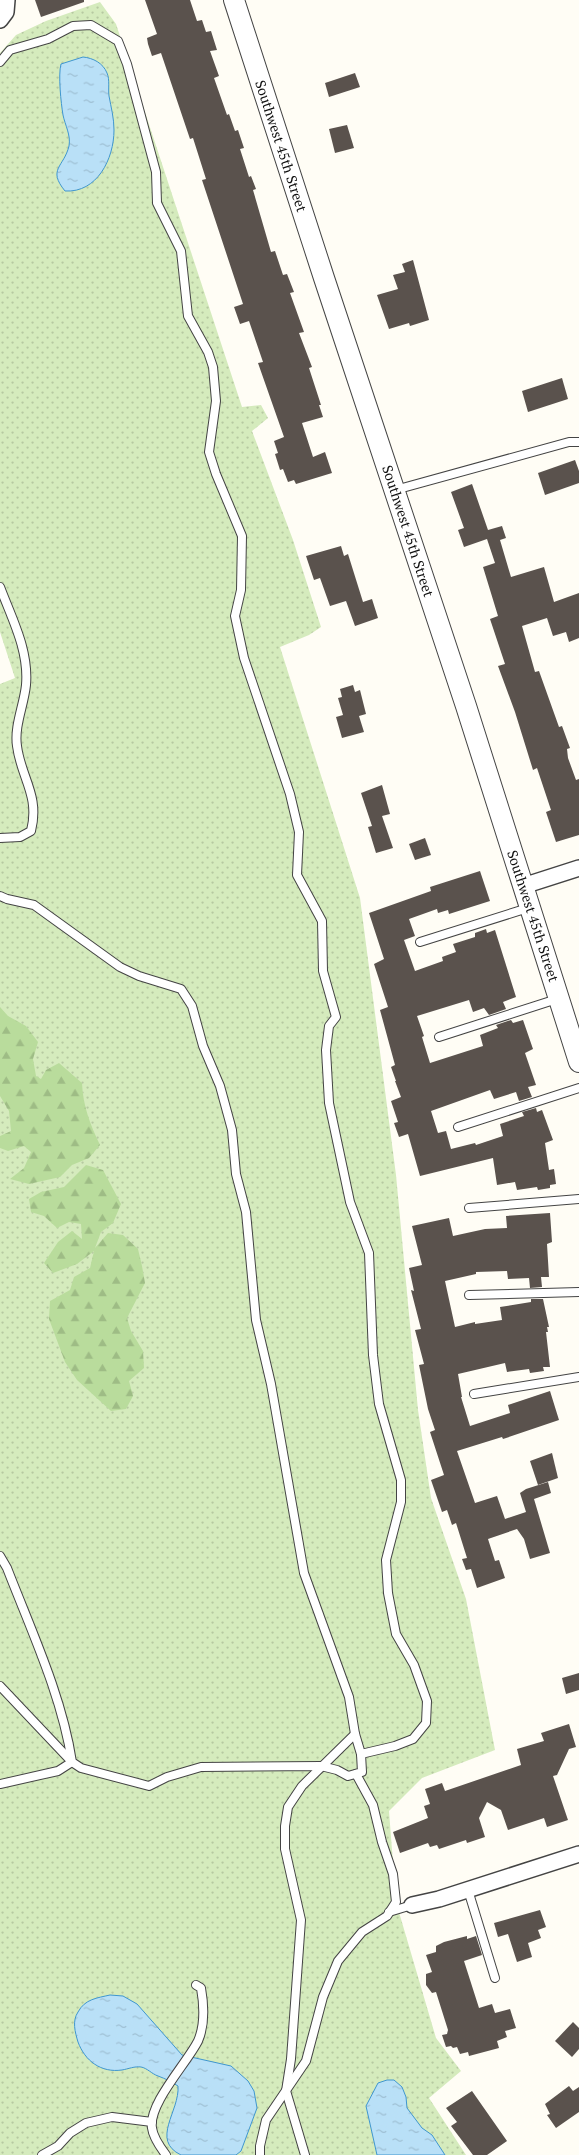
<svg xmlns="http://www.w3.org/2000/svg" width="579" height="2155" font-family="'PT Serif',serif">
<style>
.grass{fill:url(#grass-dots)}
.forest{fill:url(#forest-firs)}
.water{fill:url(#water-ripples);stroke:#3f96cf}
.building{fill:#5a524d}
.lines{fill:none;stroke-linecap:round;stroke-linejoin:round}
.service-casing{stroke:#444;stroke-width:10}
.minor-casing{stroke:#444;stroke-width:18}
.tertiary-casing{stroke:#444;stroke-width:22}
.service{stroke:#fff;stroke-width:8}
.minor{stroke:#fff;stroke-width:15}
.tertiary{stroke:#fff;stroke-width:20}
.labels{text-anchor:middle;stroke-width:5;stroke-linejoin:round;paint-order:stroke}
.street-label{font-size:14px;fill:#111;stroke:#fff}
</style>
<defs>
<pattern id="grass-dots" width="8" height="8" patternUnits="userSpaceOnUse" patternTransform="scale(1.25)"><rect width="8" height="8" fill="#d5ebbd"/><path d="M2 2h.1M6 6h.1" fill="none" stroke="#b6c8a1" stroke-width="1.8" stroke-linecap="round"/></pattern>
<pattern id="forest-firs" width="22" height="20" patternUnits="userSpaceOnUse" patternTransform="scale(1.25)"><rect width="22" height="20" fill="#b9dc9c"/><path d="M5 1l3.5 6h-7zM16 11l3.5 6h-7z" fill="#9ebc85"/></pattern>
<pattern id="water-ripples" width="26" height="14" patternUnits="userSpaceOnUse" patternTransform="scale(1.25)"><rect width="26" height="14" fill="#b9e0f7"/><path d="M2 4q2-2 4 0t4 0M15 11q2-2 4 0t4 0" fill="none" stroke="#9ebfd3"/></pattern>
</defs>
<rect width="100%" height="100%" fill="#fffdf5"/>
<!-- grass -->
<polygon class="grass" points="100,2 116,24 242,407 261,405 268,418 252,431 293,540 321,627 309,635 280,647 360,898 396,1175 418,1410 431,1498 466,1599 495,1750 422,1778 389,1811 396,1902 436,2038 461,2071 429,2098 466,2155 0,2155 0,684 15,678 0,632 0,53 16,35 46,21"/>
<!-- forest -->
<g class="forest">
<path d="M0 1007 8 1016 26 1026 38 1042 33 1059 36 1076 41 1079 46 1070 59 1063 82 1083C83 1106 90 1124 100 1145L89 1158 72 1165 60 1177 29 1184 10 1179 24 1168 31 1152 24 1146 8 1151 0 1148V1136L11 1131 9 1111 0 1096Z"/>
<polygon points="86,1165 103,1170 121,1204 113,1223 101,1232 95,1248 108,1233 123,1235 138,1249 142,1266 145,1283 127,1318 131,1331 143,1351 144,1368 129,1381 133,1396 126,1409 111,1411 77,1380 65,1362 49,1319 50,1301 70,1290 74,1277 90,1268 94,1251 77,1264 53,1273 44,1263 58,1242 72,1231 82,1239 81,1224 69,1222 57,1228 44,1216 31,1212 29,1199 41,1192 64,1187"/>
</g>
<!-- water -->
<g class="water">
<path d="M83 57C93 58 103 63 107 73 110 80 108 88 109 96 111 107 114 118 114 130 114 159 97 193 65 191 47 169 64 167 69 146 71 135 65 125 63 115 61 103 58 75 61 64Z"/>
<path d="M110 1995 123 1996 137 2004 182 2055 231 2066 248 2081 254 2091 257 2108 241 2151 236 2155H181C150 2140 180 2111 178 2086 170 2081 166 2079 158 2076 152 2074 147 2068 141 2067 135 2066 128 2069 122 2070 101 2073 85 2061 78 2042 75 2032 72 2021 78 2012 85 1999 97 1998 110 1995Z"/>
<polygon points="387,2080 394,2080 402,2087 406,2097 407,2108 422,2128 432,2135 445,2155 377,2155 366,2106 378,2083"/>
</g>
<!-- building -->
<g class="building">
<polygon points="35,0 84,0 84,2 41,17"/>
<polygon points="145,0 190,0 197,21 202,20 206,32 211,31 217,50 210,51 219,76 214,78 227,115 229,114 235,131 238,130 244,148 240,149 249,177 251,176 256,189 253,190 271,252 275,251 283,275 287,274 294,292 290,293 304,332 299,333 312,367 309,368 321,405 319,405 323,417 302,423 313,457 325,452 332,473 296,484 294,480 288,482 283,469 280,470 275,454 278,453 274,441 284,437 258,363 263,362 249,321 240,324 234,307 243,304 202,180 206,179 193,138 190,139 161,53 152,56 148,44 147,38 157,34"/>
<polygon points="355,73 360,87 329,97 325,83"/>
<polygon points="347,125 354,148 335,153 329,129"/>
<polygon points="413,260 429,320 410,326 409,323 389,329 377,295 398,289 393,275 405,272 402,264"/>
<polygon points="562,378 568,399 528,412 522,391"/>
<polygon points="575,460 579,471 579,483 545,495 538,473"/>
<polygon points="472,484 488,530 502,526 506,538 500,540 511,577 544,567 554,602 579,593 579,638 569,642 566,632 553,636 547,618 522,626 535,672 539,671 559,727 562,726 570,748 567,749 568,758 576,780 579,779 579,835 556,842 546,812 551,810 537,768 533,770 515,712 498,666 505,664 490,619 498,616 483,567 495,563 487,539 464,547 458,530 464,528 451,492"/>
<polygon points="341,546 344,556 348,554 363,602 372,599 378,618 355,626 346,601 330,606 320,578 314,580 306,556"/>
<polygon points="353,685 355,692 360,690 366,714 359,716 364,732 342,738 336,717 343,715 338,698 342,697 340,689"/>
<polygon points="382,785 390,814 382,816 393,848 376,853 368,827 372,826 361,793"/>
<polygon points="425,838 431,855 415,860 409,844"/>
<polygon points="480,871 490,901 449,914 448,910 438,913 437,909 409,919 415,936 404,940 415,971 443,961 442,957 456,952 453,944 475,937 475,933 486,929 487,933 495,930 516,997 503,1002 506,1009 489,1015 484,1008 473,1012 469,1000 417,1016 424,1036 422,1037 430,1063 483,1046 480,1035 498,1028 496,1025 511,1020 513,1023 523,1020 533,1049 525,1053 536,1085 528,1087 532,1097 519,1101 516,1092 494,1099 490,1090 431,1111 438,1133 446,1131 451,1149 475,1143 476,1145 503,1136 500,1124 524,1116 522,1112 536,1108 537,1112 542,1110 553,1140 545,1143 549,1170 554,1169 556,1184 550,1185 550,1188 538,1190 537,1187 517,1190 515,1182 497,1185 493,1158 420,1176 408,1134 399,1137 394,1123 398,1122 391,1101 401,1097 395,1081 396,1081 391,1067 395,1065 380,1010 388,1007 374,964 384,959 369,913 431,891 430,887"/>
<polygon points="550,1213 552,1242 547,1244 549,1277 541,1277 542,1287 530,1288 529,1278 508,1279 507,1271 476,1272 476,1274 445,1281 455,1327 475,1322 475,1324 502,1320 500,1307 531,1302 531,1299 543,1299 549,1327 547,1327 548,1332 546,1332 550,1367 543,1367 544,1371 530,1373 529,1369 507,1372 505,1363 458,1374 462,1397 461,1397 470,1426 510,1413 508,1405 550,1391 559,1420 503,1439 502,1437 457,1451 475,1503 497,1496 505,1519 526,1512 520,1493 526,1489 548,1482 551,1493 534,1499 550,1553 530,1559 524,1539 517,1529 488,1539 495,1561 499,1560 505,1578 477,1588 471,1569 466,1570 462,1559 467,1558 456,1523 452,1525 447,1510 442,1512 431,1480 444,1475 430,1432 435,1430 428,1409 419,1365 424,1364 415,1330 421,1329 411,1290 414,1291 409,1268 422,1265 412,1226 449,1218 453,1236 485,1229 507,1228 506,1216"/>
<polygon points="552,1453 558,1478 538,1485 530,1461"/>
<polygon points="579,1673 579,1690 566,1694 562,1678"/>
<polygon points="569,1724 576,1747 569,1749 557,1775 553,1776 568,1820 547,1827 544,1818 508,1830 501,1810 487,1802 479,1818 485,1837 467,1843 466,1840 439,1849 437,1845 430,1847 428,1843 400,1853 393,1832 428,1818 424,1806 430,1804 425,1789 442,1783 445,1791 521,1765 517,1749 544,1741 541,1733"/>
<polygon points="540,1910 546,1927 538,1930 541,1938 528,1943 532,1957 517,1962 508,1934 498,1937 494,1923"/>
<polygon points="467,1936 467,1939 476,1936 482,1955 464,1961 479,2008 492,2004 495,2013 510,2009 516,2028 505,2031 507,2037 497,2041 499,2048 469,2056 468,2052 460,2054 457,2047 453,2048 451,2046 446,2047 442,2035 447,2034 448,2030 436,1992 432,1993 426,1985 426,1974 432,1972 426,1955 436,1952 436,1946 444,1942"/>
<polygon points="573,2022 579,2028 579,2049 572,2057 555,2041"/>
<polygon points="569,2086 573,2091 579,2087 579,2112 556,2128 547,2115 550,2114 545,2104"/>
<polygon points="472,2091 507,2141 487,2155 473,2155 451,2126 457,2122 446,2108"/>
</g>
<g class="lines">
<defs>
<g id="service">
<polyline points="0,62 10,50 48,39 73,26 91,25 118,41 127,64 156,172 157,203 181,251 188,316 208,352 213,367 216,401 209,452 216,474 242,536 241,590 235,616 244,658 290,794 299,832 297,875 322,921 323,971 336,1017 329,1026 326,1050 329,1103 350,1202 369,1253 373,1355 379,1404 401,1480 401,1502 386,1560 388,1593 396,1634 414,1665 427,1701 426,1723 413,1739 395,1746 361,1754"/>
<polyline points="395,490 569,442 579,442"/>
<path d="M0 587C12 619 29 650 26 685 24 705 14 726 17 746 21 778 40 795 31 831L20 837 0 838"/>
<path d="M0 896 7 899 34 905 120 967 139 976 181 989 192 1006 203 1046 220 1086 232 1130 236 1174 246 1212 256 1320 271 1384 304 1573 349 1697 355 1734 361 1754 362 1772 348 1776 337 1770 321 1766 201 1767 167 1777 149 1786 81 1768 72 1762C62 1696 31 1630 7 1568L0 1556"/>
<polyline points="420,942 528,908"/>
<polyline points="439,1037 557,999"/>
<polyline points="458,1127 579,1088"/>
<polyline points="469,1208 579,1199"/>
<polyline points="469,1295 579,1292"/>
<polyline points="474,1394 579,1377"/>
<polyline points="0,1686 72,1762 58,1771 0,1784"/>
<polyline points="468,1890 495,1978"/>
<polyline points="389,1912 412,1905"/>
<polyline points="42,2155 58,2146 70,2133 86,2123 112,2117 152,2122"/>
<path d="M166 2155C160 2147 153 2137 152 2128 148 2104 187 2063 198 2041 205 2025 204 2005 201 1988L196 1985"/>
<polyline points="260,2155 260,2146 266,2120 306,2061 323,1997 338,1961 362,1932 387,1916 396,1902 393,1874 382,1842 373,1805 356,1774"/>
<polyline points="305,2155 286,2091 291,2059 301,1920 285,1849 285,1826 288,1807 302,1786 355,1734"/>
</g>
<g id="minor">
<polyline points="0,20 6,12 7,0"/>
<polyline points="523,886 579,868"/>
<polyline points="412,1905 439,1899 579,1854"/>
</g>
<polyline id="tertiary" points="234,0 324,278 466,706 579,1062"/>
</defs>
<!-- service casing -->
<use href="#service" class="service-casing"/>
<!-- minor casing -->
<use href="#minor" class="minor-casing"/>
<!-- tertiary casing -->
<use href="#tertiary" class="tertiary-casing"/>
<!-- service -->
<use href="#service" class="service"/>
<!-- minor -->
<use href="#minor" class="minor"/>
<!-- tertiary -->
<use href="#tertiary" class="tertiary"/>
</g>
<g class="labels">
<!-- street labels -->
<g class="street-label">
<text transform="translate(281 146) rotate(72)" y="5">Southwest 45th Street</text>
<text transform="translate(408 531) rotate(72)" y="5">Southwest 45th Street</text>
<text transform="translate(533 916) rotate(72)" y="5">Southwest 45th Street</text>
</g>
</g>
</svg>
